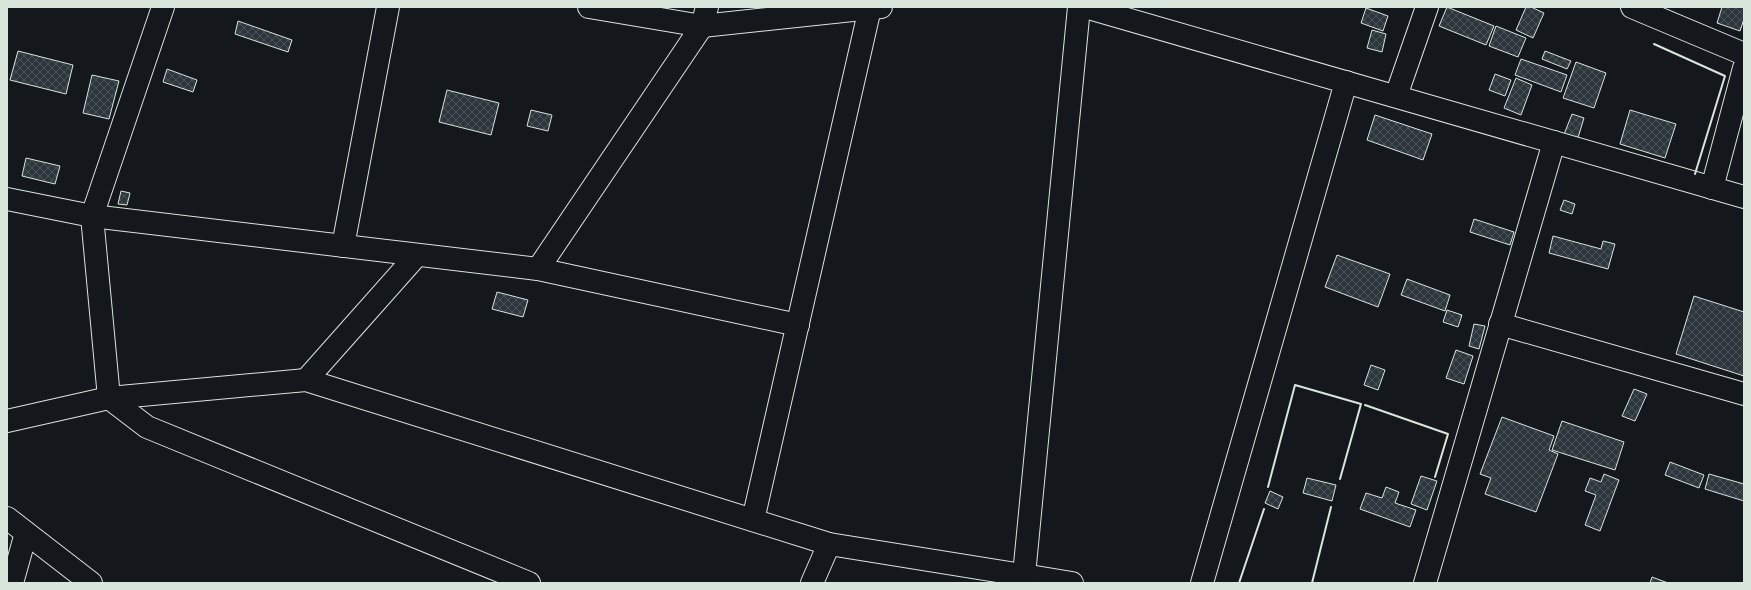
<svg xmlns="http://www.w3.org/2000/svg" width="1751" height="590" font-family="Mulish,sans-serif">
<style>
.building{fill:url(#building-cross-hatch);stroke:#d8e6dc}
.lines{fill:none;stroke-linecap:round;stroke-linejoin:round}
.minor-casing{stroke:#d8e6dc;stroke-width:24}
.minor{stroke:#14181c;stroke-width:22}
.wall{stroke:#d8e6dc;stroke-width:2}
</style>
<defs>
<pattern id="building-cross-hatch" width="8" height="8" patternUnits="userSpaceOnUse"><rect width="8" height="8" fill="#2c363c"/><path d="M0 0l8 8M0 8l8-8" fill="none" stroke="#4a5358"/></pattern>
</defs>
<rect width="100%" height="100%" fill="#14181c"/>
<!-- building -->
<g class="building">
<polygon points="1447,7 1494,26 1486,45 1439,26"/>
<polygon points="1526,7 1531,7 1544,13 1533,38 1516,30"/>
<polygon points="1722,7 1744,7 1744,19 1740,31 1717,23"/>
<polygon points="1366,8 1388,16 1383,31 1361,23"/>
<polygon points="238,21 292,40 288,52 235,34"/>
<polygon points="1496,26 1526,38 1518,57 1489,46"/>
<polygon points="1372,30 1386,34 1382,52 1367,48"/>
<polygon points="18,51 73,65 66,94 10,80"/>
<polygon points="1545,51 1571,61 1567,69 1542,59"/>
<polygon points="1521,59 1567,75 1561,92 1515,75"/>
<polygon points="1576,62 1606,73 1594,108 1563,98"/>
<polygon points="167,69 197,80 193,92 163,82"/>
<polygon points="1495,74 1511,80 1505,96 1489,90"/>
<polygon points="92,75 119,81 109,119 83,113"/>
<polygon points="1516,78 1532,85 1521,115 1504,108"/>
<polygon points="447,90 499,103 491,135 439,122"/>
<polygon points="531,110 552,115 548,131 527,126"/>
<polygon points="1630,110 1676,124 1665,158 1620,144"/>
<polygon points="1572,114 1584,118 1577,141 1563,137"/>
<polygon points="1375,115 1432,134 1423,160 1367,140"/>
<polygon points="26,158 60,166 55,184 22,176"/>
<polygon points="121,191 130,193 127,205 118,204"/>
<polygon points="1564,200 1575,204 1572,214 1560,210"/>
<polygon points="1474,219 1514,232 1510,245 1470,232"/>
<polygon points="1553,236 1601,249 1603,241 1615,244 1608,269 1549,253"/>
<polygon points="1337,255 1390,274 1378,307 1325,287"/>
<polygon points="1407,279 1450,295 1445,311 1401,295"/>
<polygon points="497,292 528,300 523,317 492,309"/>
<polygon points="1694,296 1744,312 1744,376 1676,354"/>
<polygon points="1447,310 1462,315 1458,327 1443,322"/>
<polygon points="1474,324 1485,326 1479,349 1469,346"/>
<polygon points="1456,350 1473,356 1464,384 1446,378"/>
<polygon points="1371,365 1385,370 1378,390 1364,385"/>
<polygon points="1634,389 1647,394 1635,421 1622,416"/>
<polygon points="1502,417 1554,436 1549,450 1558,454 1536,512 1485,494 1491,478 1480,474"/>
<polygon points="1562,421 1624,442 1615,470 1552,450"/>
<polygon points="1670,462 1704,475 1699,488 1665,475"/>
<polygon points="1604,474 1619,480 1600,531 1585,525 1596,495 1585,491 1590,478 1601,482"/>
<polygon points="1709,474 1744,484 1744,501 1705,489"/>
<polygon points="1421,476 1437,481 1427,510 1411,504"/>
<polygon points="1307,478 1336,485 1332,501 1303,493"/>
<polygon points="1386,487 1399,492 1395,503 1416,510 1410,527 1360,509 1366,493 1382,498"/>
<polygon points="1270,491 1283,497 1278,509 1265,503"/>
<polygon points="1652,577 1668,583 1650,583"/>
</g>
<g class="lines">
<defs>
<g id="minor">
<polyline points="163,7 92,216 109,398 147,427 529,583"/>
<polyline points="589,7 702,26 881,7"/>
<polyline points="1085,7 1744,197"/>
<polyline points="1632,7 1744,54"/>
<polyline points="1396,96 1427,7"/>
<polyline points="1712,188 1744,68"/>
<polyline points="7,199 92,216 538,269 798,325"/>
<polyline points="343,246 388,7"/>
<polyline points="538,269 702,26 707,7"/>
<polyline points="1500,324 1744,394"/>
<polyline points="306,380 417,255"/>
<polyline points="7,421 109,398 306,380 829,544 1072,583"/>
<polyline points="7,518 91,583"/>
<polyline points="753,520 870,8"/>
<polyline points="1024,575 1079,7"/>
<polyline points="12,583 26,533"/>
<polyline points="812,583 829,544"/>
<polyline points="1202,583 1346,82"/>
<polyline points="1425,583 1554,142"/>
</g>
</defs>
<!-- minor casing -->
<use href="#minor" class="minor-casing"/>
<!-- minor -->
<use href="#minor" class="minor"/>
<!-- wall -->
<g class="wall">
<polyline points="1654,44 1725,76 1695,174"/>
<polyline points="1365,405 1448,434 1435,477"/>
<polyline points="1268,487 1295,385 1361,404 1340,479"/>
<polyline points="1239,583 1264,509"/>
<polyline points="1312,583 1331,507"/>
</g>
</g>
<!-- border -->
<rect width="1751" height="590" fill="none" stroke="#d8e6dc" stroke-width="16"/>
</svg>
